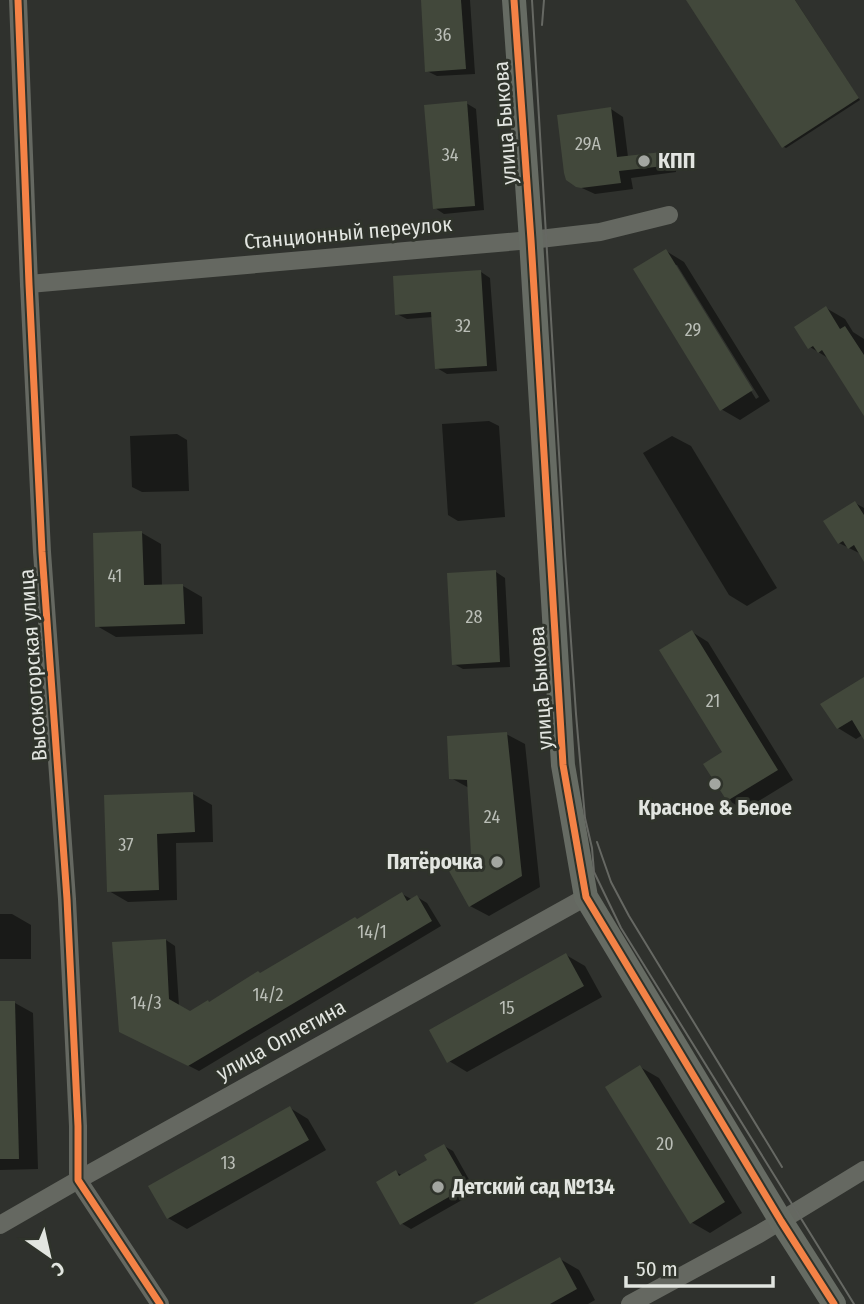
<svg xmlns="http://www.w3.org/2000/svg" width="864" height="1304" font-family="'Fira Sans Condensed',sans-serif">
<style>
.shadow{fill:#0007;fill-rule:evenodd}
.building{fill:#42483b}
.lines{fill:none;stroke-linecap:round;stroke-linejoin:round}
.street{stroke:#656861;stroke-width:18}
.secondary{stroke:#666b63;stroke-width:24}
.tram{stroke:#666863;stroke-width:2}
.cycleway-casing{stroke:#2f332b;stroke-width:11}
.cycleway{stroke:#f48246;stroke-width:7}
.poi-dot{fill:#a3a6a1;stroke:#2f332b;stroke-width:2.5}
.labels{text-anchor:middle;stroke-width:6;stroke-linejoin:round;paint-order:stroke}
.number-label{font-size:18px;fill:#babeb7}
.street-label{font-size:21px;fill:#e2e5e0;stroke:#2f332b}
.poi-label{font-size:21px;font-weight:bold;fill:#e2e5e0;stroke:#2f332b;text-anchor:start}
</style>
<rect width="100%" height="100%" fill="#2f312d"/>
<!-- shadow -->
<g class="shadow">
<polygon points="423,0 470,0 475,74 437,76 427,71"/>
<polygon points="688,0 795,0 860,100 786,148 784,147"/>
<polygon points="466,103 476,109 484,210 444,214 435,208"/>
<polygon points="611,109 623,117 628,157 662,154 675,161 676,172 631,178 633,189 595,194 571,183"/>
<path d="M666 251 684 262 770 401 740 420 721 409ZM673 265H677L759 397 756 399Z"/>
<polygon points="481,272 490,278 497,371 447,374 437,368 433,317 407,319 397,314"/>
<polygon points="826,308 845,319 853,332 864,339 864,413 828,358 810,347"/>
<polygon points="489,421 499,426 505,517 458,521 448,515 442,424"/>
<polygon points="177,434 187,440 189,491 142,492 132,487 130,436"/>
<polygon points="672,436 691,446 777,588 747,606 729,595 643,453"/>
<polygon points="855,503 864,508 864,559 859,553 839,543"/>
<polygon points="142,533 161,544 162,587 183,586 202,597 203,634 116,637 97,626"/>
<polygon points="496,572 505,578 510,667 463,669 454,664"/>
<polygon points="692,632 708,642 793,780 744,810 728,800 725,753"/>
<polygon points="864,679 864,734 856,739 838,728"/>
<polygon points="506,734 525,744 540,887 489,916 470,906 473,856 469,788 451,778"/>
<polygon points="193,794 212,805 213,842 176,843 177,900 128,902 109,891 106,797"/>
<polygon points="402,894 413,900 417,897 427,903 441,926 199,1071 130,1036 166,940 175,946 179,1006 190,1013"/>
<polygon points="0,914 12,914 31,925 31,959 0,959"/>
<polygon points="566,955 585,966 602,997 467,1072 449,1061"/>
<polygon points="0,1003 15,1003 33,1013 38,1169 0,1170"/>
<polygon points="640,1067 659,1078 742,1213 710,1233 691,1222"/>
<polygon points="290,1108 308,1119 326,1150 187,1229 168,1218"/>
<polygon points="444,1146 453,1151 476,1192 411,1229 401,1223 396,1172 403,1176 429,1161"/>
<polygon points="560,1259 579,1270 595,1300 588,1304 477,1304"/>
</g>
<!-- building -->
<g class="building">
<polygon points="421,0 461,0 466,69 425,72"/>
<polygon points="686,0 795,0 859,98 782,148"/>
<polygon points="467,101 475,206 433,209 424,105"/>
<polygon points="611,107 617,157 662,152 664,166 619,171 621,183 581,188 576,187 566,180 564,173 557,115"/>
<polygon points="666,249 753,390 720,411 633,269"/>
<polygon points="481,270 487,366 435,369 431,312 395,315 393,276"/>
<polygon points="826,306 840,329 845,326 864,355 864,416 822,350 818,353 813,346 808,349 794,327"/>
<polygon points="855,501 864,515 864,562 854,545 848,549 843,541 838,544 823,521"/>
<polygon points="142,531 144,585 183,584 185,624 95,627 93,533"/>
<polygon points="496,570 500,662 452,665 447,573"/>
<polygon points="692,630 778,770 727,801 703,764 722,752 659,650"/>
<polygon points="864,677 864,740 852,720 837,729 820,704"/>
<polygon points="507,732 522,876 469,907 449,871 471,855 467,780 449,779 447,736"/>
<polygon points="193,792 195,832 157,834 159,890 107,892 104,795"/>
<polygon points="402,892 407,901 417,895 432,921 188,1066 119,1032 112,942 166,939 169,999 190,1011 208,1000 209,1002 258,971 260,973 355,917 357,919"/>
<polygon points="566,953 584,986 447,1063 429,1030"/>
<polygon points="0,1001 15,1001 19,1159 0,1159"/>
<polygon points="640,1065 725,1202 690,1224 605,1087"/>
<polygon points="290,1106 309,1140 167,1219 148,1186"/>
<polygon points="444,1144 468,1186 400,1225 376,1182 396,1170 399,1176 427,1160 424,1155"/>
<polygon points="560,1257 577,1289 550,1304 473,1304"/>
</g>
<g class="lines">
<!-- street -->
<g class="street">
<polyline points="18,0 29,284 42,552 67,899 78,1126 78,1180 160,1304"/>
<polyline points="29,284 531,240 600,232 669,215"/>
<polyline points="0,1225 78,1180 586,897"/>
<polyline points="630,1304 759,1234 864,1170"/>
</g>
<!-- secondary -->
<polyline class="secondary" points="514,0 531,240 563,765 586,897 781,1221 834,1304"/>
<!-- tram -->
<g class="tram">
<polyline points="532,0 565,554 576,714 585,818 592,848 594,872 621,928 854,1304"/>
<polyline points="542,25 544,0"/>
<polyline points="597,842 611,882 629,916 782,1167"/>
</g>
<defs>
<g id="cycleway">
<polyline points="18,0 29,284 42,552 67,899 78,1126 78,1180 160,1304"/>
<polyline points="514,0 531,240 563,765 586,897 781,1221 834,1304"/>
</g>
</defs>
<!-- cycleway casing -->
<use href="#cycleway" class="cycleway-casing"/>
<!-- cycleway -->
<use href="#cycleway" class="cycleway"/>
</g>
<!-- markers -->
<g class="poi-dot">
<circle cx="644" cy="161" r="7"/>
<circle cx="715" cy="784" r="7"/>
<circle cx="497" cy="862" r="7"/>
<circle cx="438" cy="1187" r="7"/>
</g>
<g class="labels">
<!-- number labels -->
<g class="number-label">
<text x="443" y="41">36</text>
<text x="588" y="150">29А</text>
<text x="450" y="161">34</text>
<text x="463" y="332">32</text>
<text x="693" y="336">29</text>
<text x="115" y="582">41</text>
<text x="474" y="623">28</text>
<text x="713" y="707">21</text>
<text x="492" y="823">24</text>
<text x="126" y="851">37</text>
<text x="372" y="938">14/1</text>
<text x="268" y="1001">14/2</text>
<text x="146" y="1009">14/3</text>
<text x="507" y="1014">15</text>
<text x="665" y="1150">20</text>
<text x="228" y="1169">13</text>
</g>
<!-- street labels -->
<g class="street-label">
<text transform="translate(505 123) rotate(-94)" y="7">улица Быкова</text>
<text transform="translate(348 233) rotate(-5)" y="7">Станционный переулок</text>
<text transform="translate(33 665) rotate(-94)" y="7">Высокогорская улица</text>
<text transform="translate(541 688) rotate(-94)" y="7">улица Быкова</text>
<text transform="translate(281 1040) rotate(-29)" y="7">улица Оплетина</text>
</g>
<!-- poi labels -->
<g class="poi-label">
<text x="658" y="168">КПП</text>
<text x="715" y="815" text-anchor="middle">Красное &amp; Белое</text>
<text x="483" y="869" text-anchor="end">Пятёрочка</text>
<text x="452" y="1194">Детский сад №134</text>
</g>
</g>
<!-- north arrow -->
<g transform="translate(49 1255) rotate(146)" stroke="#2f332b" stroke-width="5" paint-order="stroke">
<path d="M0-5L12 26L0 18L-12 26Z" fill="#e2e5e0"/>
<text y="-10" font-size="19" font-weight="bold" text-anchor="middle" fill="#e2e5e0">С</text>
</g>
<!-- scale -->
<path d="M626 1276v10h147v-10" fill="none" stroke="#e2e5e0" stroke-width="3.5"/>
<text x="636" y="1276" font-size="21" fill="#e2e5e0" stroke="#2f332b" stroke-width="5" paint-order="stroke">50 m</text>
</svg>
